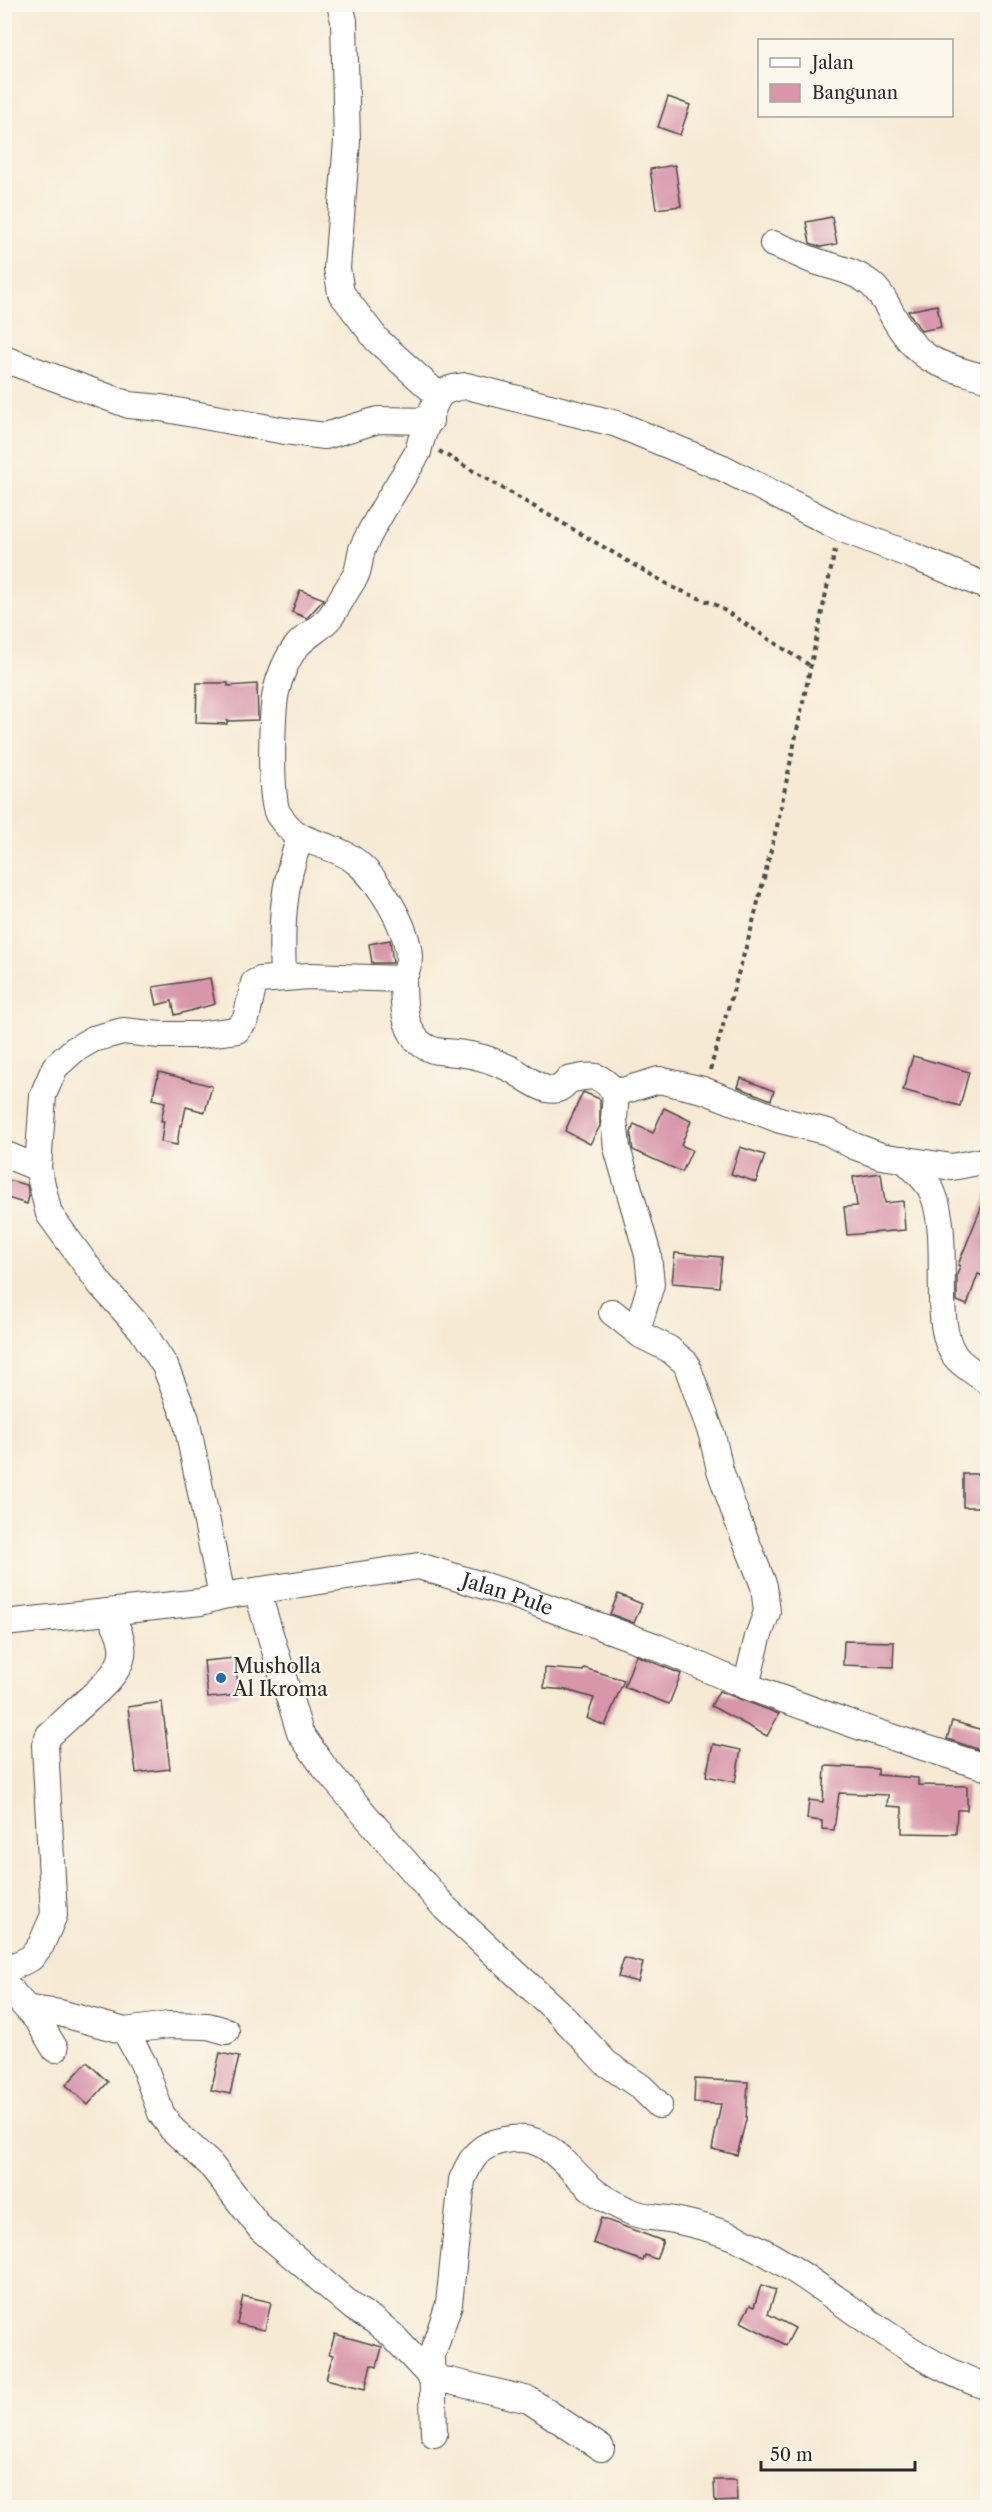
<svg xmlns="http://www.w3.org/2000/svg" width="992" height="2512" font-family="'Libre Caslon Text',serif">
<style>
.building{fill:#d896ab}
.lines{fill:none;stroke-linecap:round;stroke-linejoin:round}
.minor-casing{stroke:#494844;stroke-width:28}
.path{stroke:#494844;stroke-width:4;stroke-dasharray:4.5 4.5;stroke-linecap:butt}
.minor{stroke:#fff;stroke-width:26}
.poi-dot{fill:#1f6fb2;stroke:#fbf7ec;stroke-width:2}
.labels{text-anchor:middle;stroke-width:4.5;stroke-linejoin:round;paint-order:stroke}
.street-label{font-size:20px;fill:#2b2b2b;stroke:#fbf7ec}
.poi-label{font-size:20px;fill:#2b2b2b;stroke:#fbf7ec;text-anchor:start}
</style>
<rect width="100%" height="100%" fill="#fbf7ec"/>
<filter id="ink" filterUnits="userSpaceOnUse"><feTurbulence type="fractalNoise" baseFrequency=".0167" numOctaves="2"/><feDisplacementMap in="SourceGraphic" scale="12" xChannelSelector="R" yChannelSelector="G"/><feConvolveMatrix kernelMatrix="1 2 1 2 8 2 1 2 1" color-interpolation-filters="sRGB"/></filter>
<filter id="wash" filterUnits="userSpaceOnUse"><feTurbulence type="fractalNoise" baseFrequency=".008" numOctaves="4" result="noise"/><feDisplacementMap in="SourceGraphic" scale="24" xChannelSelector="R" yChannelSelector="G"/><feGaussianBlur stdDeviation="1.35" result="paint"/><feColorMatrix in="noise" values="0 0 0 0 0 0 0 0 0 0 0 0 0 0 0 0 0 1.4 0 .05"/><feComposite in="paint" operator="in"/></filter>
<g filter="url(#wash)">
<rect width="100%" height="100%" fill="#f6ead4"/>
<g id="blocks">
<!-- building -->
<g class="building">
<polygon points="668,97 690,105 680,135 658,127"/>
<polygon points="675,165 681,206 656,209 650,169"/>
<polygon points="832,217 837,244 821,247 810,243 806,222"/>
<polygon points="937,305 941,327 921,331 908,311"/>
<polygon points="300,590 324,599 307,618 292,612"/>
<polygon points="197,683 228,683 228,686 257,684 258,720 227,721 227,724 196,723"/>
<polygon points="390,940 393,963 372,963 369,944"/>
<polygon points="210,978 215,1004 175,1015 172,1001 157,1005 153,987"/>
<polygon points="913,1056 969,1072 960,1106 903,1090"/>
<polygon points="159,1072 212,1086 205,1112 186,1107 182,1126 180,1125 177,1145 161,1142 164,1121 161,1121 165,1102 152,1099"/>
<polygon points="741,1078 774,1091 771,1100 738,1087"/>
<polygon points="583,1092 600,1099 600,1126 590,1144 565,1131"/>
<polygon points="664,1108 691,1121 681,1145 692,1150 682,1172 633,1150 632,1145 631,1133 634,1124 653,1133"/>
<polygon points="740,1147 765,1155 756,1182 731,1174"/>
<polygon points="881,1173 885,1203 903,1201 905,1230 847,1235 844,1207 857,1206 853,1177"/>
<polygon points="4,1179 27,1185 29,1196 27,1204 4,1197"/>
<polygon points="987,1193 987,1267 984,1276 978,1274 967,1305 957,1301 957,1275 960,1266 958,1265"/>
<polygon points="675,1253 722,1257 719,1287 672,1283"/>
<rect x="963" y="1474" width="24" height="33"/>
<polygon points="618,1594 642,1604 634,1623 610,1614"/>
<polygon points="844,1641 894,1642 893,1667 843,1665"/>
<polygon points="636,1655 681,1674 669,1704 624,1687"/>
<polygon points="235,1658 239,1695 208,1698 204,1661"/>
<polygon points="545,1668 583,1671 584,1668 624,1680 605,1726 587,1718 594,1698 566,1690 544,1688"/>
<polygon points="719,1691 779,1714 767,1736 711,1706"/>
<polygon points="162,1702 170,1769 136,1773 128,1707"/>
<polygon points="952,1721 986,1731 980,1750 947,1739"/>
<polygon points="713,1744 741,1750 735,1782 706,1776"/>
<polygon points="828,1766 878,1769 878,1775 918,1778 918,1785 967,1786 967,1810 957,1810 956,1834 902,1833 902,1807 887,1806 888,1795 839,1793 834,1830 822,1829 822,1821 807,1819 809,1800 823,1802 825,1767"/>
<polygon points="624,1958 643,1963 638,1982 618,1977"/>
<polygon points="220,2053 239,2057 230,2094 211,2090"/>
<polygon points="87,2062 108,2082 88,2105 66,2085"/>
<polygon points="695,2079 748,2082 746,2120 737,2155 712,2149 721,2104 694,2103"/>
<polygon points="601,2218 663,2241 656,2259 645,2255 643,2261 593,2243"/>
<polygon points="761,2285 776,2290 768,2314 795,2328 786,2345 741,2322 750,2305 754,2307"/>
<polygon points="243,2296 271,2302 265,2330 237,2324"/>
<polygon points="335,2334 382,2347 377,2367 371,2365 365,2389 326,2379 333,2355 329,2354"/>
<polygon points="714,2480 736,2480 737,2501 715,2502"/>
</g>
</g>
</g>
<g filter="url(#ink)">
<use href="#blocks" fill-opacity="0" stroke="#494844" stroke-width="1.5"/>
<g class="lines">
<defs>
<g id="minor">
<polyline points="340,4 344,21 347,141 337,268 341,293 377,340 439,396"/>
<path d="M773 244C785 248 796 253 807 258 829 267 853 269 871 284 883 294 889 310 897 323 923 365 943 365 988 379"/>
<polyline points="4,359 129,405 161,408 285,431 325,436 378,420 430,421"/>
<path d="M283 978C281 928 282 886 300 838"/>
<path d="M403 979C406 972 409 966 409 957 408 926 374 870 346 855 317 839 299 846 278 814 269 799 272 710 276 692 279 678 287 657 297 646 306 635 321 629 331 616 339 604 346 590 355 577 360 568 359 556 363 547 378 514 400 483 418 452 420 441 434 402 440 395 447 388 457 387 467 386L617 424 723 468 840 528 913 556 988 587"/>
<polyline points="616,1093 659,1080 703,1090 780,1120 828,1132 854,1146 881,1156 952,1167 988,1160"/>
<polyline points="4,1154 38,1168 49,1214 101,1285 141,1329 165,1366 186,1419 222,1596"/>
<path d="M904 1159C914 1170 928 1180 933 1194 952 1240 930 1322 955 1356 962 1366 978 1374 988 1382"/>
<path d="M38 1168 43 1095 55 1067 74 1050 93 1039 123 1031 160 1035H198L237 1030 246 1019 254 983 260 980 309 976 403 979C403 1008 404 1044 437 1051 451 1053 465 1053 479 1057 489 1059 499 1064 509 1068 528 1077 552 1104 568 1080 593 1075 598 1072 616 1093L614 1119 617 1148 648 1255 651 1284 637 1331"/>
<polyline points="612,1312 641,1335 669,1349 686,1363 712,1435 720,1470 736,1516 764,1586 767,1612 758,1637 746,1686"/>
<polyline points="257,1591 300,1733 324,1767 445,1908 560,2014 606,2063 641,2087 659,2105"/>
<path id="s1" d="M4 1623 201 1602 222 1596 419 1566 514 1595 657 1647 746 1686 861 1727 988 1768"/>
<path d="M4 1971 31 1958 41 1945 54 1915 45 1745 49 1735C63 1723 76 1710 90 1698 123 1668 134 1653 108 1612"/>
<polyline points="4,1983 39,2022 55,2049"/>
<polyline points="29,2009 60,2013 125,2031 168,2025 208,2026 226,2031"/>
<polyline points="125,2031 143,2063 161,2113 172,2129 210,2164 261,2229 354,2308 375,2321 393,2336 433,2379 450,2381 529,2400 601,2448"/>
<path d="M434 2434 432 2355 449 2304 462 2180C472 2156 479 2145 505 2140 548 2131 565 2167 594 2191 604 2199 618 2206 629 2211 643 2218 659 2217 674 2220 698 2225 721 2231 743 2241 829 2282 897 2357 988 2387"/>
</g>
</defs>
<!-- minor casing -->
<use href="#minor" class="minor-casing"/>
<!-- path -->
<g class="path">
<polyline points="439,451 672,587 716,605 809,665"/>
<polyline points="710,1070 751,930 777,826 835,550"/>
</g>
<!-- minor -->
<use href="#minor" class="minor"/>
</g>
</g>
<!-- markers -->
<circle class="poi-dot" cx="221" cy="1678" r="6"/>
<g class="labels">
<!-- street labels -->
<g class="street-label">
<text dy="7" stroke="none"><textPath href="#s1" startOffset="512">Jalan Pule</textPath></text>
</g>
<!-- poi labels -->
<g class="poi-label">
<text x="233" y="1673">Musholla<tspan x="233" dy="23">Al Ikroma</tspan></text>
</g>
</g>
<!-- margin -->
<rect width="992" height="2512" fill="none" stroke="#fbf7ec" stroke-width="24"/>
<!-- legend -->
<rect x="758" y="39" width="195" height="78" fill="#fbf7ec" stroke="#a8a59f" stroke-width="1.5"/>
<rect x="770" y="58" width="30" height="9" fill="#ffffff" stroke="#a8a59f" stroke-width="1.5"/>
<text x="812" y="69" font-size="18" fill="#2b2b2b">Jalan</text>
<rect x="770" y="84" width="30" height="18" fill="#d896ab" stroke="#a8a59f" stroke-width="1.5"/>
<text x="812" y="99" font-size="18" fill="#2b2b2b">Bangunan</text>
<!-- scale -->
<path d="M761 2461v9h154v-9" fill="none" stroke="#2b2b2b" stroke-width="3"/>
<text x="770" y="2461" font-size="18" fill="#2b2b2b" stroke="#fbf7ec" stroke-width="4.5" paint-order="stroke">50 m</text>
</svg>
